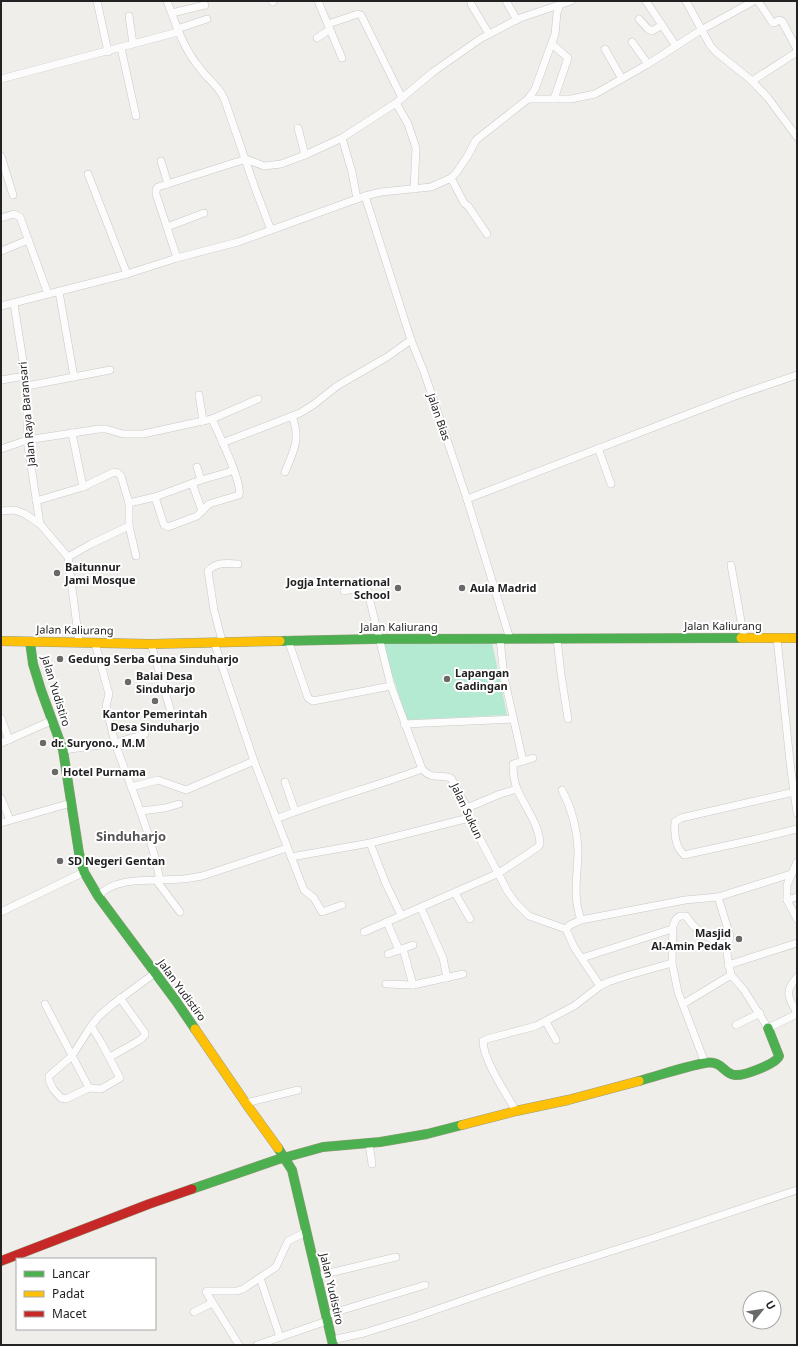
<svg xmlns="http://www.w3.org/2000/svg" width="798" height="1346" font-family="'Noto Sans',sans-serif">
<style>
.pitch{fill:#b4e9d2}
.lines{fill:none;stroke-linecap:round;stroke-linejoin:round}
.street-casing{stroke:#c9c8c6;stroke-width:8}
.fast-casing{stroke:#9a9c80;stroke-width:10}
.slow-casing{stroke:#9a9c80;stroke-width:10}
.jam-casing{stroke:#9a9c80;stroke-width:10}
.street{stroke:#fdfcfc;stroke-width:7}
.fast{stroke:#4caf50;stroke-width:9}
.slow{stroke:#ffc107;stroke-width:9}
.jam{stroke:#c62828;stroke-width:9}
.poi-dot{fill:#6a6968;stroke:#fff;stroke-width:1.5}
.labels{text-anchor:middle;stroke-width:4;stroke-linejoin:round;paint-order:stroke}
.street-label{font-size:11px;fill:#222;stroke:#fff}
.poi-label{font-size:11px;font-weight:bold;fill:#222;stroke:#fff;text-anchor:start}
.quarter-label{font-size:13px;font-weight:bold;fill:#555;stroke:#fff}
</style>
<rect width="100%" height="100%" fill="#f0eeea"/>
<!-- pitch -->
<polygon class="pitch" points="492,642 507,715 407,720 382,643"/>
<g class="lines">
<defs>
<g id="street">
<polyline points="97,1 108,52"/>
<path d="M167 1C176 24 183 48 199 67 207 79 217 84 224 98L255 188 271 230"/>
<polyline points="272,1 273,2"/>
<polyline points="318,1 342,58"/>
<polyline points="506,1 517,20"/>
<polyline points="646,1 676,46"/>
<polyline points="686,1 710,45 716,52 751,80 768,98 797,137"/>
<polyline points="758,1 772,22 774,23 779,20 782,21 797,49"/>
<polyline points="471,4 489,34"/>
<polyline points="172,13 205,5"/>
<polyline points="129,16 133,44"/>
<polyline points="639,19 648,29 652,31 662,25"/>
<polyline points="328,24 358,14 361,15 402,98"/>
<polyline points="177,29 207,19"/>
<polyline points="317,38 329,30"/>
<polyline points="632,42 648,64"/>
<polyline points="552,44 568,58 554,99"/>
<polyline points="121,48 136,116"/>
<polyline points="605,49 622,79"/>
<polyline points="1,79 178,32"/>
<polyline points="752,81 797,52"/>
<polyline points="528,99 571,99 595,94 648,64 701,30 754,1"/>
<polyline points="396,103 408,124 416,148 414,189"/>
<polyline points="298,128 305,155"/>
<polyline points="342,138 352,172 357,199"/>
<polyline points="1,156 13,195"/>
<polyline points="161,161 168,184"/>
<polyline points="88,174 127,274"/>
<polyline points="451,178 464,203 468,206 487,234"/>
<polyline points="365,196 411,340 424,372 467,499 510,639"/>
<polyline points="1,218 14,214 20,217 48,294"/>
<polyline points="167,227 204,213"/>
<polyline points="1,251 28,240"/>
<polyline points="177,258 156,194 156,190 158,187 246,159 264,166 281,164 305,155 342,138 396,103 433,72 480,39 520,18 571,1"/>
<polyline points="59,292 74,377"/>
<polyline points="14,304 27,386 27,440 40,524"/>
<polyline points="1,306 127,274 177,258 238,242 365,196 381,192 431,187 451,178 456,173 467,157 476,140 528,99 535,89 555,34 557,13 560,4"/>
<polyline points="1,380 25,376"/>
<polyline points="27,386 110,370"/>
<polyline points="199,395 203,421"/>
<polyline points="72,433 83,487"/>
<polyline points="222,443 300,413 313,405 337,386 387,357 411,340"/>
<polyline points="598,448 611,484"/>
<polyline points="1,449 27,440 99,429 106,429 123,434 143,434 212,419 258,399"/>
<polyline points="197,467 201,480"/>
<path d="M285 472C294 450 301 439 292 416"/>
<polyline points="192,483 202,511"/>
<path d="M155 497 164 525 168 527 197 516 209 504 239 495C243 483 218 433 212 419"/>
<polyline points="467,499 735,396 797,375"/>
<polyline points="36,501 83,487 114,472 118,473 121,476 129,503 155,497 201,480 229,472 233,469"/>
<polyline points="1,511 15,510 25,514 40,524 68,557 79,642"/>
<polyline points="129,526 136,556"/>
<polyline points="68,557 91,544 129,526 129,503"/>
<polyline points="731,565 744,638"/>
<path d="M344 591 364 587 367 589 391 686 422 769C432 780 438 774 451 778L467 808 469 818 508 892 516 903 529 916 566 929 574 947 600 986"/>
<polyline points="777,638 791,771 797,813"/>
<polyline points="500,639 504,677 523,761"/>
<polyline points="557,639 561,674 568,719"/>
<polyline points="288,640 307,695 308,698 313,701 391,686"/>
<path d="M222 641 214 610 208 571C215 562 228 563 238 564"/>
<polyline points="214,642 254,761 304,890 314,898 322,912 342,905"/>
<polyline points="151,644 173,719"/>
<polyline points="1,718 9,740"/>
<polyline points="404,724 513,719"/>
<polyline points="1,743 51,721"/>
<polyline points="63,750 115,743 106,706 109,694 95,643"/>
<polyline points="285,782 295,811"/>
<polyline points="131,787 158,780 186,790 254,761"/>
<path d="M562 790C572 809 577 829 578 850 578 876 572 894 581 920"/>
<path d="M794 792 681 818 675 822C674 833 675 847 684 855L752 840 797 829"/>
<polyline points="1,798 10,820"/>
<polyline points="467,808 500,794 517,789"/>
<polyline points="141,811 165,808 179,804"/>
<path d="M276 819C324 800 374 787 422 769"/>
<polyline points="1,823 71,803"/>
<polyline points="370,843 386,884 401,915"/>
<polyline points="291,857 370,843 469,818"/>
<polyline points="797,862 787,885 787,900 797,919"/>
<polyline points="156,880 180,912"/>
<polyline points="160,880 184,879 202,876 287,848"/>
<polyline points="455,893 470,919"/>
<path d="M98 896C114 879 138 881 160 880 151 833 131 788 115 743L145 734"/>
<polyline points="718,897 730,936 728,946"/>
<polyline points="787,900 797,897"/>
<polyline points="421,908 443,958 447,978"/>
<polyline points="1,912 84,872"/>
<polyline points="387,922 399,950"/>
<polyline points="566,929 570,925 581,920 685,900 718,897 791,874"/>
<path d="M364 932 499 873 538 847 540 844C539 824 525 807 517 789 514 781 513 773 513 764L533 758"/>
<polyline points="403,949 413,985"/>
<polyline points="388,954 413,945"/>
<polyline points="582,958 672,929"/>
<polyline points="728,965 797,943"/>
<path d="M797 977C784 992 788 997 797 1013"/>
<polyline points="386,984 413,985 463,974"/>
<polyline points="45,1004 89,1088"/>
<polyline points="683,1004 731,975"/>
<polyline points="546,1022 556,1040"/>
<polyline points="736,1025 760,1013"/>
<polyline points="91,1026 101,1042 120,1078 101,1089 89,1088 66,1099 61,1098 53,1089 49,1080 49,1076 72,1056 91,1026 99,1016 113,1004 155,973"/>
<polyline points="110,1057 140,1040 145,1035 145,1033 120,998"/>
<path d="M705 1063 678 992 672 963 673 926 676 919 680 916H686C698 934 708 938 728 946L727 954 731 975 744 990 768 1028 797 1014"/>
<polyline points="246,1103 298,1090"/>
<path d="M516 1111C507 1095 483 1060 483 1041L487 1039 536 1026 574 1006 600 986 608 982 626 976 672 963"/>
<polyline points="369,1143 372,1164"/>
<polyline points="317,1276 396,1257"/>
<polyline points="260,1278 280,1337"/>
<polyline points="194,1312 212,1303"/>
<polyline points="326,1315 425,1285"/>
<polyline points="332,1340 364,1333 412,1318 545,1272 656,1237 797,1190"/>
<polyline points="239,1345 206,1292 207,1291 237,1291 243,1289 276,1267 288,1241 306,1232"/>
<polyline points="257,1345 327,1321"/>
</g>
<g id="fast">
<polyline points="280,641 374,639 741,638"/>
<polyline points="30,642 33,664 41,690 63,750 79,853 84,872 98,896 176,1001 195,1029"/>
<path d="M639 1081C661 1075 683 1067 705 1063 723 1060 723 1074 735 1075 744 1076 776 1064 779 1056L768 1028"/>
<polyline points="278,1148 292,1170 333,1345"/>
<polyline points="192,1189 276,1160 323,1147 380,1142 427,1134 462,1125"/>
</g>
<g id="slow">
<polyline points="741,638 797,638"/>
<polyline points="1,641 151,644 280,641"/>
<polyline points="195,1029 247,1105 278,1148"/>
<polyline points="462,1125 516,1111 568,1100 639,1081"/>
</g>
<polyline id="jam" points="1,1261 149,1204 192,1189"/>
</defs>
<!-- street casing -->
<use href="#street" class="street-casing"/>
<!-- fast casing -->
<use href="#fast" class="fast-casing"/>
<!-- slow casing -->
<use href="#slow" class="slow-casing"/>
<!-- jam casing -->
<use href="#jam" class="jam-casing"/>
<!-- street -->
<use href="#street" class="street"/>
<!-- fast -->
<use href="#fast" class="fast"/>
<!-- slow -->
<use href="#slow" class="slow"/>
<!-- jam -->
<use href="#jam" class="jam"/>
</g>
<!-- markers -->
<g class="poi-dot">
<circle cx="57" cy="573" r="4"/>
<circle cx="398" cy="588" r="4"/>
<circle cx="462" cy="588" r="4"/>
<circle cx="60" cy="659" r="4"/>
<circle cx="447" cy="679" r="4"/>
<circle cx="128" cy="682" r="4"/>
<circle cx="155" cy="701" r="4"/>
<circle cx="43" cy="743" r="4"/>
<circle cx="55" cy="772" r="4"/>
<circle cx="60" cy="861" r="4"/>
<circle cx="739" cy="939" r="4"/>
</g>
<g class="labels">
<!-- street labels -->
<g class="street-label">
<text transform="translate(27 414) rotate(-95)" y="4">Jalan Raya Baransari</text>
<text transform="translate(439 417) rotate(71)" y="4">Jalan Bias</text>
<text x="723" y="630">Jalan Kaliurang</text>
<text x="399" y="631">Jalan Kaliurang</text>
<text transform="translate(75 630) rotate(1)" y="4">Jalan Kaliurang</text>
<text transform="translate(56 691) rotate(73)" y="4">Jalan Yudistiro</text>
<text transform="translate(467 811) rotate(65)" y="4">Jalan Sukun</text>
<text transform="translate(182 990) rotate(54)" y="4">Jalan Yudistiro</text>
<text transform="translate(332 1289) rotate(77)" y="4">Jalan Yudistiro</text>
</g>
<!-- poi labels -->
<g class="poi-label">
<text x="65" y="571">Baitunnur<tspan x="65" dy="13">Jami Mosque</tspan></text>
<text x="390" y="586" text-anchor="end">Jogja International<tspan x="390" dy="13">School</tspan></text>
<text x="470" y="592">Aula Madrid</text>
<text x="68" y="663">Gedung Serba Guna Sinduharjo</text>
<text x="455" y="677">Lapangan<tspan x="455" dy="13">Gadingan</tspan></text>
<text x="136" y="680">Balai Desa<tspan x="136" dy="13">Sinduharjo</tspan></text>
<text x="155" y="718" text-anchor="middle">Kantor Pemerintah<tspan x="155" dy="13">Desa Sinduharjo</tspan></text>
<text x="51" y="747">dr. Suryono., M.M</text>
<text x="63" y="776">Hotel Purnama</text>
<text x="68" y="865">SD Negeri Gentan</text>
<text x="731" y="937" text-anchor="end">Masjid<tspan x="731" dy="13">Al-Amin Pedak</tspan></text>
</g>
<!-- quarter labels -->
<g class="quarter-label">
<text x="131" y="841">Sinduharjo</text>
</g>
</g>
<!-- border -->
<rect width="798" height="1346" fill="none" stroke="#222222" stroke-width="4"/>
<!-- legend -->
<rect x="16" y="1258" width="140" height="72" fill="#ffffff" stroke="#a7a7a7"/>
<rect x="24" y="1271" width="20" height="6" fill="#4caf50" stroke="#a7a7a7"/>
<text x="52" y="1278" font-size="12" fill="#222222">Lancar</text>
<rect x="24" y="1291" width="20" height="6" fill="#ffc107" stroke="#a7a7a7"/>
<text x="52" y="1298" font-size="12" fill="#222222">Padat</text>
<rect x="24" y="1311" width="20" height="6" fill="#c62828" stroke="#a7a7a7"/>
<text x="52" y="1318" font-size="12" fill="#222222">Macet</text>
<!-- north arrow -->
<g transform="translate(762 1310) rotate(60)"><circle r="19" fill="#ffffff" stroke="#a7a7a7"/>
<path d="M0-3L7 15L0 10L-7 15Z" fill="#6a6968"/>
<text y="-6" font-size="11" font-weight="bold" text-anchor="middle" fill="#222222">U</text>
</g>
</svg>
